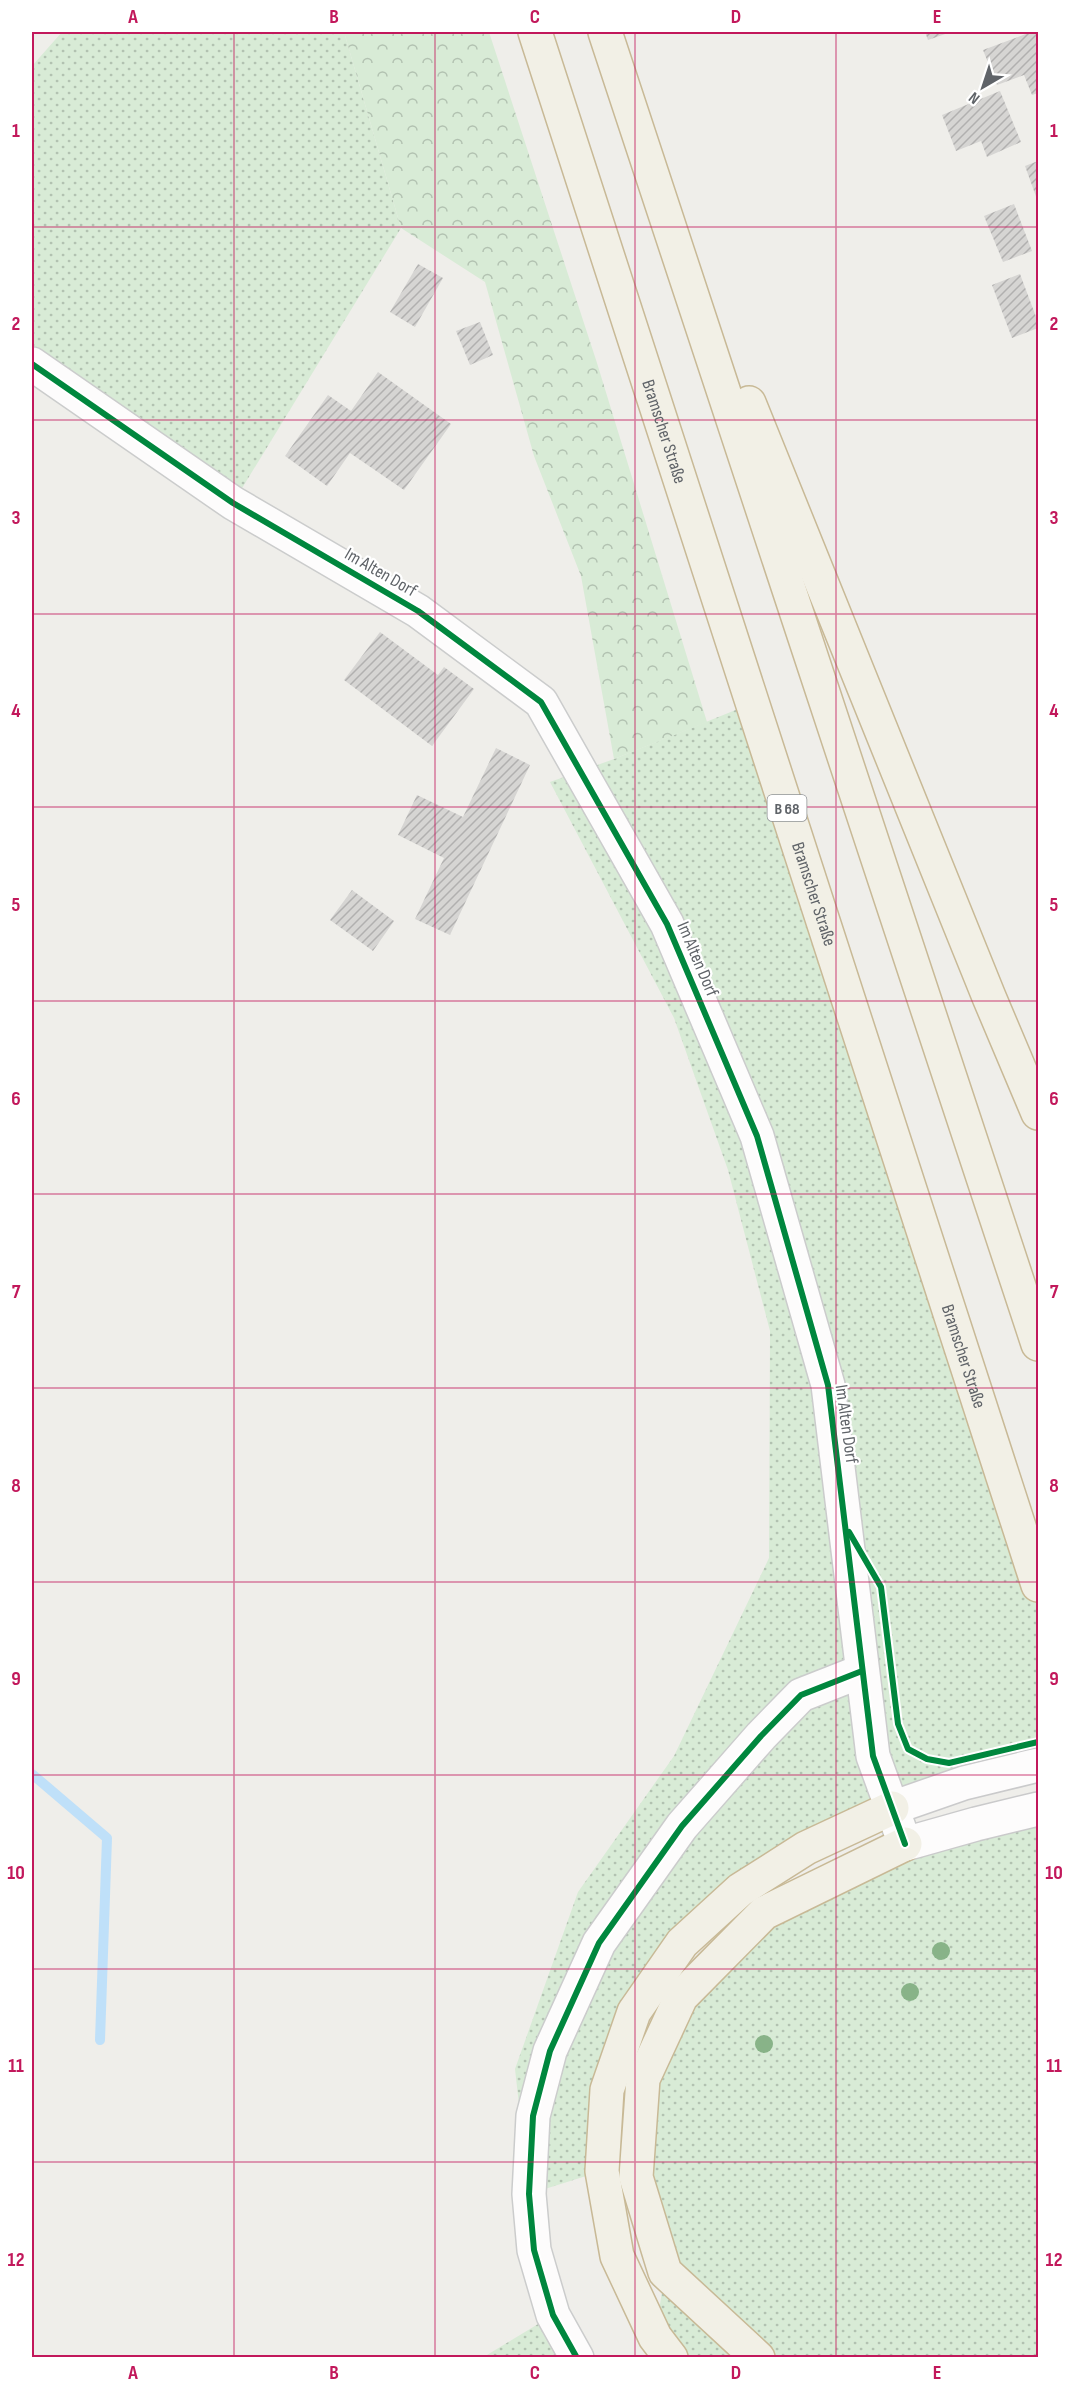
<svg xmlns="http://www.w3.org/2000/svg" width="1070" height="2389" font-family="'Sofia Sans Condensed',sans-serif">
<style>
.grass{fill:url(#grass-dots)}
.forest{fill:url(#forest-crowns)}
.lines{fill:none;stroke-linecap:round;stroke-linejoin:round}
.stream{stroke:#bfe0f9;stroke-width:10}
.building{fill:url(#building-hatch)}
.minor-casing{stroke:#cbcccc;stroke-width:36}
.secondary-casing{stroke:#cacacb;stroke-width:36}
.trunk-casing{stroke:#c8b996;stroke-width:36}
.path{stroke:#cacfcc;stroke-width:4;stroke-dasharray:6 3;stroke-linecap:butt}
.minor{stroke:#fdfcfc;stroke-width:33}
.secondary{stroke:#fdfcfc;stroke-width:33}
.trunk{stroke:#f2f0e6;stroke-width:33}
.cycleway-casing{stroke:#fff;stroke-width:10}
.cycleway{stroke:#00873e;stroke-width:6}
.tree{fill:#88b388}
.grid{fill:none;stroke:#c2185b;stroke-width:1.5;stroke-opacity:0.55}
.labels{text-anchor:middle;stroke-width:4.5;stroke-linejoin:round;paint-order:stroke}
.shield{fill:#fff;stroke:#8f9295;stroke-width:1.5}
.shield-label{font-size:16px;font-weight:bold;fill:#5f6368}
.street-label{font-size:18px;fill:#5f6368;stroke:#fff}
.neatline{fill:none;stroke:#c2185b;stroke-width:2}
.grid-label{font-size:20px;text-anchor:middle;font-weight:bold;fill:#c2185b}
</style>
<defs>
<pattern id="grass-dots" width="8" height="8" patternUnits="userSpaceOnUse" patternTransform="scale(1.5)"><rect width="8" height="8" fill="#d8ebd6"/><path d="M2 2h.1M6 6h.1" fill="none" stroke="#b2c2b1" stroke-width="1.8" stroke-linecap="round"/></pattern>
<pattern id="forest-crowns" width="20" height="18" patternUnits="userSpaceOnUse" patternTransform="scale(1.5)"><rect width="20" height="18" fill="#d8ebd6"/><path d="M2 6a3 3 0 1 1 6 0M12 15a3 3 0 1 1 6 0" fill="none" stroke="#b2c2b1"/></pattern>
<pattern id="building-hatch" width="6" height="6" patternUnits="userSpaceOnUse" patternTransform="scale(1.5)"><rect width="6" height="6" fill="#d6d5d3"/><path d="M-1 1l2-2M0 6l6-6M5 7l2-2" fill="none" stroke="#b1b0af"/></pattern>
</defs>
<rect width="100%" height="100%" fill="#efeeea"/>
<!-- grass -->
<g class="grass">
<polygon points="62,32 344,32 401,228 233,503 32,364 32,66"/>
<polygon points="753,703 1038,1585 1038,1742 950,1763 964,1783 740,1890 634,2012 602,2171 529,2194 515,2069 578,1892 674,1756 769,1558 770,1331 728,1170 674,1018 550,782 614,759"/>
<polygon points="1038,1821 1038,2357 671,2357 655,2337 665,2272 636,2177 643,2079 681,1997 764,1913 906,1844"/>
<polygon points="553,2315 577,2358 482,2358"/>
</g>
<!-- forest -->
<polygon class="forest" points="344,32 489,32 597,363 707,722 614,759 581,576 534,456 485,282 401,228"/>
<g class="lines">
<!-- stream -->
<polyline class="stream" points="32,1774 107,1838 100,2040"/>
</g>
<!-- building -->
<g class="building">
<polygon points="925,32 951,32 928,40"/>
<polygon points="1031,32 1038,32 1038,93 1032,95 1024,75 997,85 983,50"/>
<polygon points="1000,91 1021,142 987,157 981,141 956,151 942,115"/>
<polygon points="1038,161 1038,202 1025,166"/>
<polygon points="1014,204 1032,251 1003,262 984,216"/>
<polygon points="418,264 443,278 415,327 390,312"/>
<polygon points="1020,274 1038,322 1038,328 1012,338 992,285"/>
<polygon points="480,322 493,355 470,365 456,331"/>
<polygon points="378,372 451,424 404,490 350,453 327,486 285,456 328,395 351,411"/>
<polygon points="380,632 438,675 444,667 474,689 432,746 344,680"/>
<polygon points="496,748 530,765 450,935 415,919 444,858 398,835 417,795 463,817"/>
<polygon points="352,890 394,921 373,951 330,920"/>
</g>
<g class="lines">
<defs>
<g id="minor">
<polyline points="32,364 233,503 418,611 541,702 667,924 757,1136 828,1385 873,1756 905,1844"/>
<polyline points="577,2358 553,2315 534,2250 529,2194 533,2116 550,2051 599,1943 682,1826 761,1736 801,1695 862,1671"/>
</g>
<g id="secondary">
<polyline points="892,1808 964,1783 1038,1765"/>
<polyline points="905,1844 976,1824 1038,1809"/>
</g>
<g id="trunk">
<path id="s1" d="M535 32 1038 1585"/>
<polyline points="605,32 1038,1344"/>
<polyline points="749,403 989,997 1038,1113"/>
<polyline points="671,2358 655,2337 617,2256 602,2171 607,2090 634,2012 682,1943 740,1890 806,1848 892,1808"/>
<polyline points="758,2358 665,2272 636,2177 643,2079 681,1997 764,1913 905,1844"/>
</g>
</defs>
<!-- minor casing -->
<use href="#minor" class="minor-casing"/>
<!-- secondary casing -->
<use href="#secondary" class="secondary-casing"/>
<!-- trunk casing -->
<use href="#trunk" class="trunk-casing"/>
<!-- path -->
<polyline class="path" points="911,1751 925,1759"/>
<!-- minor -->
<use href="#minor" class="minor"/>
<!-- secondary -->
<use href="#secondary" class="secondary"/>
<!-- trunk -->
<use href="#trunk" class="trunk"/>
<defs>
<g id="cycleway">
<polyline points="32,364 233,503 418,611 541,702 667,924 757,1136 828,1385 873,1756 905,1844"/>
<polyline points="849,1532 881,1587 898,1724 908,1749 927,1759 949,1763 1038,1742"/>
<polyline points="577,2358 553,2315 534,2250 529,2194 533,2116 550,2051 599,1943 682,1826 761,1736 801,1695 862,1671"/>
</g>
</defs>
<!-- cycleway casing -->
<use href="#cycleway" class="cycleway-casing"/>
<!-- cycleway -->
<use href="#cycleway" class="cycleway"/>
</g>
<!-- trees -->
<g class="tree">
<circle cx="941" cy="1951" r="9"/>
<circle cx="910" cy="1992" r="9"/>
<circle cx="764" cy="2044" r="9"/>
</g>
<!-- grid -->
<path class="grid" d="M234 32V2358M435 32V2358M635 32V2358M836 32V2358M32 227H1038M32 420H1038M32 614H1038M32 807H1038M32 1001H1038M32 1194H1038M32 1388H1038M32 1582H1038M32 1775H1038M32 1969H1038M32 2162H1038"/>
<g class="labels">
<!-- shield labels -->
<rect class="shield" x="767.5" y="795" width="39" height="26" rx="4.5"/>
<g class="shield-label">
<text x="787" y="814">B 68</text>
</g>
<!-- street labels -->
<g class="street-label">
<text dy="6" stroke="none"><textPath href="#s1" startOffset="420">Bramscher Straße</textPath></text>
<text transform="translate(381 572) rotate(30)" y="6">Im Alten Dorf</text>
<text dy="6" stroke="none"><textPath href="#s1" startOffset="906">Bramscher Straße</textPath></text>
<text transform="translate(698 959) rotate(67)" y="6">Im Alten Dorf</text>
<text dy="6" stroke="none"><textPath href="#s1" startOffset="1392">Bramscher Straße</textPath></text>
<text transform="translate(847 1424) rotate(82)" y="6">Im Alten Dorf</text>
</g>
</g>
<!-- border -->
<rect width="1070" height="2389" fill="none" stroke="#ffffff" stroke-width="66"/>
<!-- north arrow -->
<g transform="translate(983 87) rotate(219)" stroke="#ffffff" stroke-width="4.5" paint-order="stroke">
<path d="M0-4.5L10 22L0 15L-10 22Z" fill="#5f6368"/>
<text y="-9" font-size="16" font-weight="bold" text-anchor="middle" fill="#5f6368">N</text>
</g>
<rect x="33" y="33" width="1004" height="2323" class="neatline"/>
<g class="grid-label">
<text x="133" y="23">A</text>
<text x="334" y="23">B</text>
<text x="535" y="23">C</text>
<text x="736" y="23">D</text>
<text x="937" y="23">E</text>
<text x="16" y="137">1</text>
<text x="1054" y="137">1</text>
<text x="16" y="330">2</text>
<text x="1054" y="330">2</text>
<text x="16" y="524">3</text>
<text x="1054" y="524">3</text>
<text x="16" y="717">4</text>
<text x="1054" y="717">4</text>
<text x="16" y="911">5</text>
<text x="1054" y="911">5</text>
<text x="16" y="1105">6</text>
<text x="1054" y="1105">6</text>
<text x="16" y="1298">7</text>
<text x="1054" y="1298">7</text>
<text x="16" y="1492">8</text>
<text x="1054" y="1492">8</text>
<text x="16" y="1685">9</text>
<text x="1054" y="1685">9</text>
<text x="16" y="1879">10</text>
<text x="1054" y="1879">10</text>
<text x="16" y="2072">11</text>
<text x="1054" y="2072">11</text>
<text x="16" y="2266">12</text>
<text x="1054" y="2266">12</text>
<text x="133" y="2379">A</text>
<text x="334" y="2379">B</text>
<text x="535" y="2379">C</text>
<text x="736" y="2379">D</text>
<text x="937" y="2379">E</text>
</g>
</svg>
